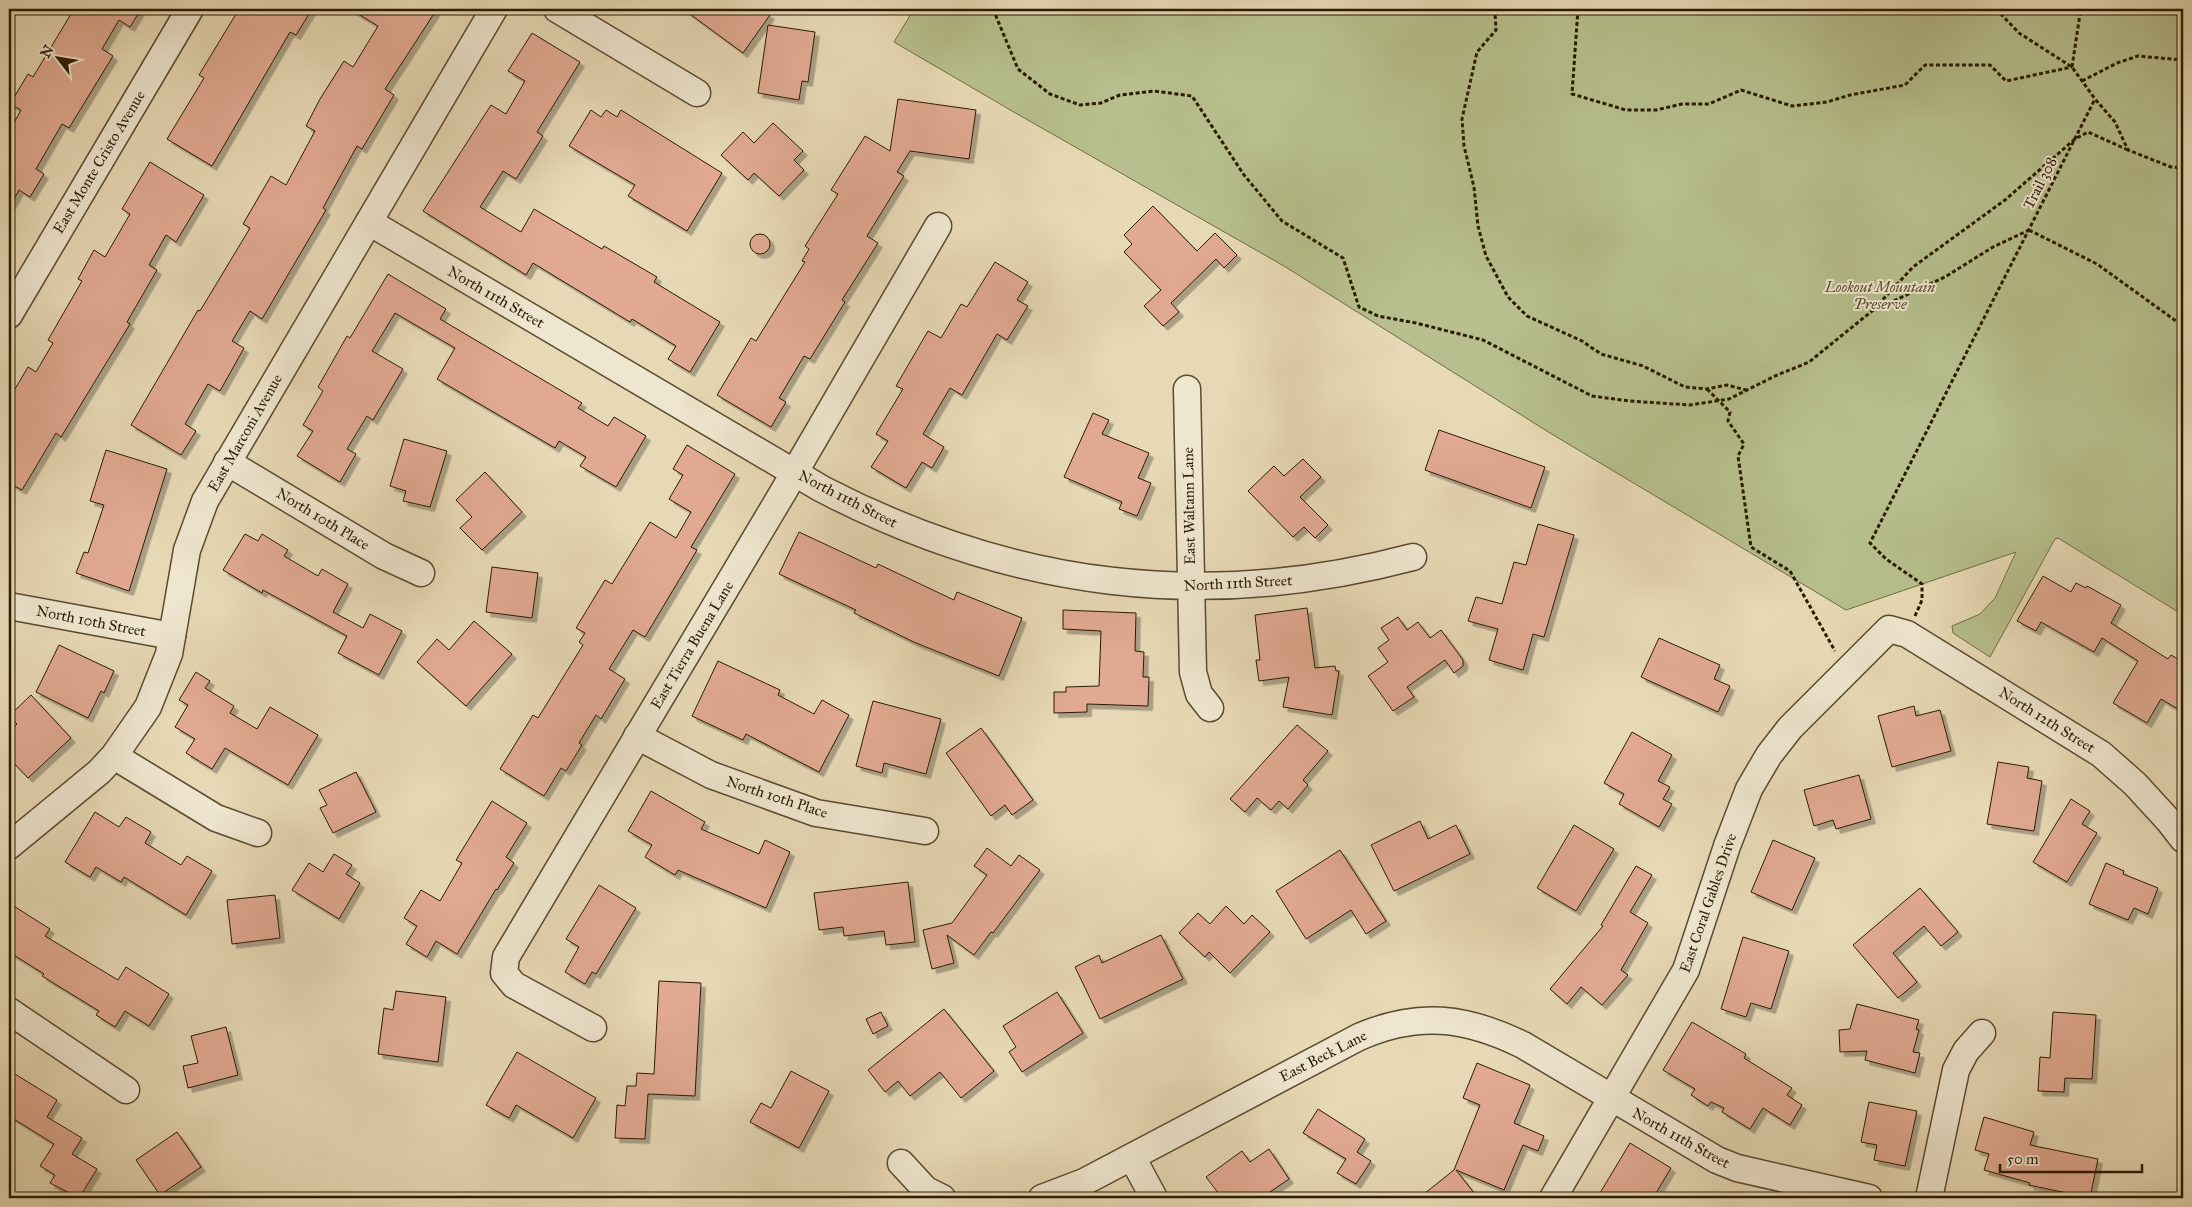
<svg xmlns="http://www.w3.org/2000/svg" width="2192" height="1207" font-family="'IM FELL Great Primer',serif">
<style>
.green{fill:#b6bf8d;stroke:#706c48}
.building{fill:#e1a992;stroke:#2b1a02;filter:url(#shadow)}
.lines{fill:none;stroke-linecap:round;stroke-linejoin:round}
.minor-casing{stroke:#5a4a2f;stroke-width:29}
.path{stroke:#2b1a02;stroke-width:3;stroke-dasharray:4 2.5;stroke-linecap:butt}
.minor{stroke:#efe6cf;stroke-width:26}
.labels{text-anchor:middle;stroke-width:4;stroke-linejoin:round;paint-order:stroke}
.street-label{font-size:15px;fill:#2b1a02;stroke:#efe6cf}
.park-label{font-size:15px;font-style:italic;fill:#554c2c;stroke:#efe6cf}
</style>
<defs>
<filter id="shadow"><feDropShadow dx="4.5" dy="4.5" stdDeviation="0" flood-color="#0004"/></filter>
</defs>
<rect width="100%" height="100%" fill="#e7d9b5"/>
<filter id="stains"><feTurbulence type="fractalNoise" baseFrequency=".004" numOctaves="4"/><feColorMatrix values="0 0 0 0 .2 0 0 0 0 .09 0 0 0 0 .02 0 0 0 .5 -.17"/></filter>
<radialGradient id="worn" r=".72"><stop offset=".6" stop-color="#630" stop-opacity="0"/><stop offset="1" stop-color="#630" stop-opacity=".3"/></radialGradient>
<!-- green -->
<polygon class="green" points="914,9 2183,9 2183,615 2058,538 2055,539 1990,657 1953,633 1952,626 1980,614 1995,598 2016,552 1846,610 1550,433 1284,266 1012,111 894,42"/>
<!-- building -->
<g class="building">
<polygon points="74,9 141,9 130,27 119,20 102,49 113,56 69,128 62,124 36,169 44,174 30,197 19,190 9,208 9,132 21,110 10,104 28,74 33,77"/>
<polygon points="239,9 312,9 296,35 290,32 212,166 167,139 204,78 199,75"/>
<polygon points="350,9 437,9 385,89 394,95 362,149 357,146 323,208 326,210 262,319 250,311 232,341 244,348 220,391 208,384 185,424 196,431 181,455 131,425 198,310 200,311 250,228 243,224 271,176 286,185 315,131 306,126 320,99 344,61 353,67 378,26"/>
<polygon points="683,9 761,9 770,15 743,53"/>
<polygon points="768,25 815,32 808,82 802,81 799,100 758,93"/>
<polygon points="532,33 580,62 537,132 543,136 516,179 503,171 480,207 521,232 534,209 602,249 604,246 657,277 654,282 720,322 690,372 668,359 676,346 632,319 630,322 533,263 526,275 423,211 491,105 506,114 525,81 508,71"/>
<polygon points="898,99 976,110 969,159 910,151 897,172 904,176 867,236 878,243 842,300 845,302 810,359 804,356 779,398 786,402 771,427 717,395 751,338 756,341 805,262 802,261 809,249 805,246 838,194 831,190 865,136 890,151"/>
<polygon points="591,110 601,117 606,110 617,117 621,110 722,173 687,231 628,196 635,185 569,146"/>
<polygon points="773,123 803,151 794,160 804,170 779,196 754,173 748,180 721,155 743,132 754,143"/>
<polygon points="150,162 204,195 176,242 166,235 149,265 157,270 127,322 130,324 61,437 56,433 22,490 9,483 9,399 28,367 36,372 53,343 48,340 82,281 78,279 94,250 105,257 130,214 122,209"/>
<polygon points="1153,206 1197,251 1215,233 1237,255 1224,268 1216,259 1171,303 1179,312 1163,326 1144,306 1161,290 1124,252 1132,244 1124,235"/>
<circle cx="760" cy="244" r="10"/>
<polygon points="995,262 1028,282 1017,300 1028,306 1007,340 997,334 962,395 950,388 923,434 944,447 932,468 922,462 906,488 871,467 888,441 876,434 903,389 896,386 928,331 941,338 961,304 967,307"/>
<polygon points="388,274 446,309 440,319 582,403 578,408 608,426 614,417 646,436 616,487 580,466 586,457 559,441 555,448 437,379 455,348 395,313 372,351 403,369 373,420 367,416 347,449 356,454 340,482 297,456 313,431 303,425 323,391 318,387 347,336 350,338"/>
<polygon points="1093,413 1109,420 1102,434 1149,453 1138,478 1151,483 1137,516 1119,509 1122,502 1064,477"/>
<polygon points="1439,430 1545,467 1531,508 1425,470"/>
<polygon points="404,439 447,451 430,507 403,501 406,491 390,486"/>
<polygon points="687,445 735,474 691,547 697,550 645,637 633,630 609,669 625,679 601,719 596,715 579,743 582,745 566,771 561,768 544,796 500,769 533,715 538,718 583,645 579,642 585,633 576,628 605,580 612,584 650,522 676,538 691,512 669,499 683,475 673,469"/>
<polygon points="106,450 167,469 129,591 76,573 84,552 88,553 104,505 90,501"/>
<polygon points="1303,459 1321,477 1300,497 1328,525 1315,538 1304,527 1293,537 1248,491 1274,466 1284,476"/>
<polygon points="485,472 522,512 482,550 460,528 472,517 456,500"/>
<polygon points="1538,524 1574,535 1544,637 1533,634 1523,670 1489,660 1498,629 1468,621 1476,597 1502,604 1514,562 1526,565"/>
<polygon points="799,532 876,568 878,564 954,600 957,592 1022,618 999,676 916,643 854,613 856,610 779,574"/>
<polygon points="245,534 258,541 262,534 288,550 284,556 318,576 322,569 348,584 333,612 363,628 370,614 402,631 379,675 338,653 347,636 263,590 262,593 223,570"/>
<polygon points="492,567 538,573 532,618 486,612"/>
<polygon points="2043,576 2071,592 2076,583 2086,588 2087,586 2121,605 2111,623 2168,659 2171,655 2183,662 2183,712 2161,699 2147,723 2113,703 2138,661 2102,638 2094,652 2041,622 2036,631 2017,621"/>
<polygon points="1307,608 1315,668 1335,666 1336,671 1339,671 1332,715 1283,707 1289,677 1259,681 1256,660 1260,660 1255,615"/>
<polygon points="1063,610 1136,613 1135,651 1144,652 1143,677 1149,677 1148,706 1087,704 1087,712 1054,713 1054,692 1066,692 1066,687 1099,686 1101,631 1063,629"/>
<polygon points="1398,617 1407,630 1418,622 1430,638 1441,630 1463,660 1463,666 1454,673 1445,660 1407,687 1414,697 1393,711 1368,676 1388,662 1378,648 1389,640 1381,628"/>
<polygon points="474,621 512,654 466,706 417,662 437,639 449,650"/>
<polygon points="1659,638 1720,665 1714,679 1730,686 1718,712 1641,677"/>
<polygon points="59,645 114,671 104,693 101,691 88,718 36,692"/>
<polygon points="718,661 780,690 778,695 814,714 822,700 849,715 819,772 746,734 743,740 692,716"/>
<polygon points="196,672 210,681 205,688 234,706 230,713 257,729 270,707 318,735 288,785 225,748 212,769 186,753 195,739 175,727 188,705 179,700"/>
<polygon points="31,695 71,738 28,778 9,758 9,732 17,724 9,716"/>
<polygon points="873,701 941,719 926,774 884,763 882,773 856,766"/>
<polygon points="1914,706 1916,716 1940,710 1951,751 1892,767 1878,716"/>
<polygon points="1297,725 1328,751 1303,780 1308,785 1288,809 1279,801 1271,810 1257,798 1245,812 1230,799"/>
<polygon points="981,728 1033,800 1012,815 1005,805 991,816 946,753"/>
<polygon points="1632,732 1672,755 1658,781 1670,787 1663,799 1672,804 1659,827 1619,804 1624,794 1604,783"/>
<polygon points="1998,762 2029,767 2027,778 2042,781 2034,831 1987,824"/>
<polygon points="356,772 376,812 333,833 320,808 327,805 319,790"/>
<polygon points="1859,775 1871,819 1836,829 1833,820 1814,826 1804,790"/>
<polygon points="651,791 705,822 701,829 759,854 765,840 790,852 766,908 678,870 675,875 645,857 652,845 628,831"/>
<polygon points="2071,799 2090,811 2082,824 2097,833 2067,882 2033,862"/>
<polygon points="492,801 527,823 506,857 514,863 497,890 496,889 457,954 436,941 427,957 406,944 417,926 404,918 421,890 440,901 462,863 456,860"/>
<polygon points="95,812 119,827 126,817 151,832 145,843 181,865 187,856 212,871 186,915 124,877 121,882 96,867 90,877 65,862"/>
<polygon points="1420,821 1428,839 1456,825 1470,854 1394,891 1371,845"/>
<polygon points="1574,825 1614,849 1576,911 1537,888"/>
<polygon points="1773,840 1815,858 1792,910 1751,892"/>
<polygon points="987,848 1011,866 1019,855 1040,870 993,933 991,932 974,955 947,935 954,963 932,969 923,930 952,923 987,875 974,866"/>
<polygon points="1340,850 1386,921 1366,934 1351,910 1306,939 1276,891"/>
<polygon points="334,854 352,865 346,874 360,883 339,919 292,890 309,863 323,872"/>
<polygon points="2106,863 2124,871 2123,874 2158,888 2148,914 2134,908 2128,920 2089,904"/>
<polygon points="1636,866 1652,875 1630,912 1648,923 1621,970 1628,975 1602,1005 1581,987 1567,1004 1550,989 1603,926 1601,925"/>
<polygon points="908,882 915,942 886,945 884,931 844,936 843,927 819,930 814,893"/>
<polygon points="599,885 636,908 596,974 592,972 585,984 565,972 579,947 566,939"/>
<polygon points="1920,888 1958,932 1941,946 1924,926 1893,953 1917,982 1898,998 1853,945"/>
<polygon points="275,895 280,938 232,944 227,900"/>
<polygon points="9,903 50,929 45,936 118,980 126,967 169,994 149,1026 125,1011 115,1027 96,1015 99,1011 42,976 44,974 9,952"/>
<polygon points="1226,906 1244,924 1252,915 1270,932 1230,973 1209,952 1205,957 1179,933 1198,913 1210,924"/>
<polygon points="1161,935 1183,979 1100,1019 1075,967 1099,955 1102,963"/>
<polygon points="1743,937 1789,951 1771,1009 1751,1003 1746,1017 1721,1009"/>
<polygon points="659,981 701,983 695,1096 648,1094 645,1139 615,1138 617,1105 625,1106 627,1086 636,1086 637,1073 654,1074"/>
<polygon points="396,991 446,997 438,1062 378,1054 384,1008 393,1010"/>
<polygon points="1057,992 1083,1033 1022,1072 1009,1052 1016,1047 1003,1026"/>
<polygon points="1857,1004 1919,1020 1916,1029 1919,1030 1913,1052 1920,1053 1915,1073 1865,1060 1867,1051 1840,1052 1839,1030 1850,1029"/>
<polygon points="944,1009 994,1071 961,1098 940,1072 910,1096 898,1081 885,1092 868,1070"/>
<polygon points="881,1012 888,1026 873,1034 866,1019"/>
<polygon points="2053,1012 2096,1015 2092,1079 2065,1078 2064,1092 2038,1091 2040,1057 2050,1058"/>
<polygon points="1692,1022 1746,1054 1744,1058 1792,1088 1787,1095 1802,1105 1790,1125 1763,1108 1750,1129 1722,1112 1724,1108 1711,1102 1708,1106 1691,1095 1695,1089 1663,1070"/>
<polygon points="226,1027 238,1075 188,1088 183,1066 198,1063 191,1036"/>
<polygon points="517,1052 596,1098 573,1138 516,1105 509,1118 486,1105"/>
<polygon points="1477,1063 1530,1085 1514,1123 1544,1136 1538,1151 1523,1145 1504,1190 1456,1170 1478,1198 1419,1198 1454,1170 1480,1105 1463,1098"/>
<polygon points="791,1071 829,1091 799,1148 750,1122 761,1103 771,1108"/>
<polygon points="15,1074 57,1100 47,1117 82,1138 72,1154 97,1169 79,1198 50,1183 55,1175 40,1166 54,1144 9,1116 9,1083"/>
<polygon points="1869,1102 1917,1111 1905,1166 1874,1160 1877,1145 1861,1142"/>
<polygon points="1318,1109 1365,1139 1357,1152 1371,1161 1356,1184 1337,1173 1346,1159 1303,1133"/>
<polygon points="1984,1117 2034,1132 2030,1145 2098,1159 2090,1198 2029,1185 2030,1183 1984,1170 1989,1154 1975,1150"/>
<polygon points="177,1132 201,1167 160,1195 136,1160"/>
<polygon points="1630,1143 1671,1168 1653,1198 1597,1198"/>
<polygon points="1269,1149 1289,1179 1261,1198 1222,1198 1206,1177 1242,1151 1250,1162"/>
</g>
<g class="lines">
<defs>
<g id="minor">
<polyline points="557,9 697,93"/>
<path d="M369 222 822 489C1013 588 1205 612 1413 557"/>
<polyline points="9,315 190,9"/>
<polyline points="1187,389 1193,672 1199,694 1210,708"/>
<polyline points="227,462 384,556 421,573"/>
<polyline points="9,606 172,636"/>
<polyline points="637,736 711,775 816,813 925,831"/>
<polyline points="114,756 216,818 258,833"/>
<polyline points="9,846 99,772 114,756 148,707 169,654 187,550 205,501 494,9"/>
<polyline points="9,1011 126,1090"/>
<polyline points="593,1028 514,985 504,973 506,957 782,494 938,226"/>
<polyline points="1132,1157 1154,1198"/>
<polyline points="901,1163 926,1190 942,1198"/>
<path d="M1042 1198 1084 1182 1359 1037C1418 1011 1466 1017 1523 1045L1717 1160 1737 1168 1869 1198"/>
<polyline points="1553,1198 1686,970 1727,846 1749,789 1769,755 1790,728 1889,629 1907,634 2101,754 2135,784 2169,821 2183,839"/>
<polyline points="1929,1198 1956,1070 1966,1051 1982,1033"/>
</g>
</defs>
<!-- minor casing -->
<use href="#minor" class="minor-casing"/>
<!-- path -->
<g class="path">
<polyline points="993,9 1018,69 1050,94 1080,105 1101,103 1120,95 1154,91 1192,96 1244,175 1282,221 1343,258 1359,307 1378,316 1416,323 1483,340 1592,396 1629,401 1690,405 1729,399 1775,376 1809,362 1872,311 1945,277 1993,247 2029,230"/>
<polyline points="1497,9 1495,13 1496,30 1477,52 1462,119 1464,146 1474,187 1478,226 1486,256 1508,297 1527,316 1582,341 1601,354 1643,366 1685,387 1707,389 1727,385 1746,390"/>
<polyline points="1578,9 1572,94 1626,110 1656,110 1682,104 1709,104 1741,90 1792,106 1827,102 1850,95 1905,85 1925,65 1990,65 2006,81 2072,67"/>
<polyline points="1996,9 2019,33 2072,67 2095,99 2115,122 2128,150 2171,167 2183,168"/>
<polyline points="2072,67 2080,14 2084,9"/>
<polyline points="2082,81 2117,63 2138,56 2183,60"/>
<polyline points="2029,230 2097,264 2183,326"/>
<polyline points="1874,309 1913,267 2005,200 2075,139 2088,132 2128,150"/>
<polyline points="1707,389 1730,412 1728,421 1744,444 1738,456 1751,547 1790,571 1835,651"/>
<polyline points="1915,616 1922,600 1922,584 1886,559 1870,543 2095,99"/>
</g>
<!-- minor -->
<use href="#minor" class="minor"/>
</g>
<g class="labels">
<!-- street labels -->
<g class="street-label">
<text transform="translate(99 162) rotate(-59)" y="5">East Monte Cristo Avenue</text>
<text transform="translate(2040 183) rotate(-63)" y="5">Trail 308</text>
<text transform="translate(496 297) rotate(30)" y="5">North 11th Street</text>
<text transform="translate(245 433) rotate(-60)" y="5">East Marconi Avenue</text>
<text transform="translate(848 499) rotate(27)" y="5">North 11th Street</text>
<text transform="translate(1189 506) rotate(-91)" y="5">East Waltann Lane</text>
<text transform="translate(323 519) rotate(31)" y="5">North 10th Place</text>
<text transform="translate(1238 583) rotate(-3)" y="5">North 11th Street</text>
<text transform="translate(91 621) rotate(11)" y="5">North 10th Street</text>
<text transform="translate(692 645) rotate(-59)" y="5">East Tierra Buena Lane</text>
<text transform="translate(2047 720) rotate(32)" y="5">North 12th Street</text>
<text transform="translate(777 797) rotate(18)" y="5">North 10th Place</text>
<text transform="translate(1708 903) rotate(-71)" y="5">East Coral Gables Drive</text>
<text transform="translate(1323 1056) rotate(-27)" y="5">East Beck Lane</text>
<text transform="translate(1681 1138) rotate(29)" y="5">North 11th Street</text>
</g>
<!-- park labels -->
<g class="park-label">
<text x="1880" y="292">Lookout Mountain<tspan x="1880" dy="17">Preserve</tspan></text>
</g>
</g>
<!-- margin -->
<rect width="2192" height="1207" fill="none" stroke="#e7d9b5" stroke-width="30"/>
<rect x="10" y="10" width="2172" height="1187" fill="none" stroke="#2b1a02" stroke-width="2.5"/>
<rect x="15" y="15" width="2162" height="1177" fill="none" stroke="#2b1a02"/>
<!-- north arrow -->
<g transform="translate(58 58) rotate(301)" stroke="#efe6cf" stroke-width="4" paint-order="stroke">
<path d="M0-4L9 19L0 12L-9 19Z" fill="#2b1a02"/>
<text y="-8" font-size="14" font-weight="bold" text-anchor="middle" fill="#2b1a02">N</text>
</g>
<!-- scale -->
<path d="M2000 1164v8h142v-8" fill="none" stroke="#2b1a02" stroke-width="2.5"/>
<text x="2007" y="1164" font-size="15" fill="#2b1a02" stroke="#efe6cf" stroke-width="4" paint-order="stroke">50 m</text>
<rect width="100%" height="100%" filter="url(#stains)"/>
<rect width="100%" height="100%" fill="url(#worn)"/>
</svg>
